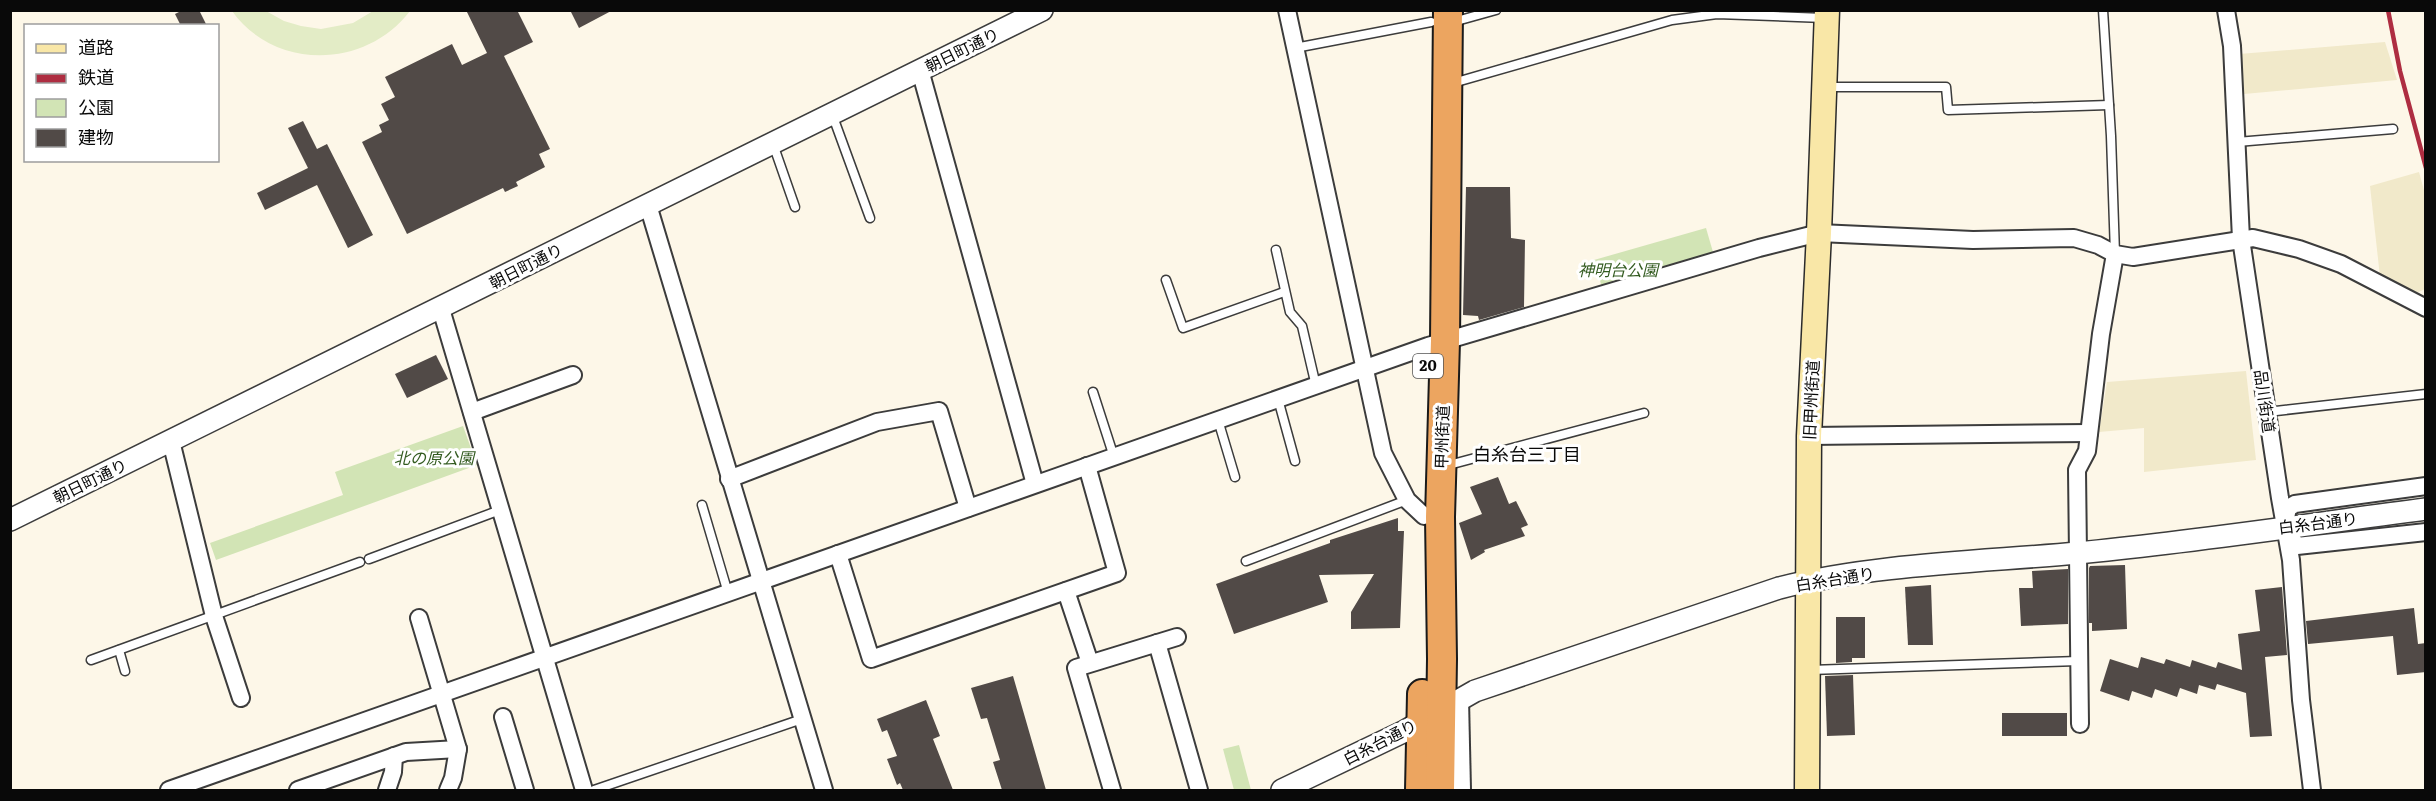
<svg xmlns="http://www.w3.org/2000/svg" width="2436" height="801" font-family="Literata,'Noto Sans JP',serif">
<style>
.farmland{fill:#f1e9ca}
.green{fill:#d2e4b5}
.pitch{fill:#e3ecc6}
.building{fill:#514a47}
.lines{fill:none;stroke-linecap:round;stroke-linejoin:round}
.service-casing{stroke:#3c3c3c;stroke-width:11}
.minor-casing{stroke:#3c3c3c;stroke-width:20}
.tertiary-casing{stroke:#3c3c3c;stroke-width:24}
.secondary-casing{stroke:#2b2b2b;stroke-width:27}
.trunk-casing{stroke:#1a1a1a;stroke-width:32}
.service{stroke:#fff;stroke-width:8}
.minor{stroke:#fff;stroke-width:16}
.tertiary{stroke:#fff;stroke-width:21}
.secondary{stroke:#f9e7a7;stroke-width:24}
.trunk{stroke:#eca560;stroke-width:28}
.rail{stroke:#ae2d41;stroke-width:4.5}
.labels{text-anchor:middle;stroke-width:6;stroke-linejoin:round;paint-order:stroke}
.shield{fill:#fff;stroke:#535353;stroke-width:1.5}
.shield-label{font-size:15px;font-weight:bold;fill:#090909}
.street-label{font-size:16px;fill:#090909;stroke:#fff}
.park-label{font-size:16px;font-style:italic;fill:#335b20;stroke:#fff}
.neighbourhood-label{font-size:18px;fill:#090909;stroke:#fff}
</style>
<rect width="100%" height="100%" fill="#fdf7e8"/>
<!-- farmland -->
<g class="farmland">
<polygon points="2385,42 2397,80 2244,94 2239,54"/>
<polygon points="2419,172 2425,194 2425,289 2410,296 2380,277 2370,186"/>
<polygon points="2246,371 2256,460 2144,472 2144,428 2099,432 2107,382"/>
</g>
<!-- green -->
<g class="green">
<polygon points="1706,228 1715,259 1603,291 1594,260"/>
<polygon points="463,426 477,465 216,560 210,543 343,495 335,472"/>
<polygon points="1239,745 1251,790 1234,790 1223,749"/>
</g>
<!-- pitch -->
<path class="pitch" d="M232 11H266L284 21 301 26 321 29 353 23 373 11H410C366 69 275 71 232 11Z"/>
<!-- building -->
<g class="building">
<polygon points="183,10 199,10 207,26 181,26 175,14"/>
<polygon points="466,10 517,10 533,42 504,56 550,149 539,154 545,167 516,182 518,186 505,192 503,188 407,234 362,142 382,132 379,125 389,120 381,104 395,97 385,77 452,44 462,65 487,53"/>
<polygon points="570,10 613,10 579,28"/>
<polygon points="303,121 317,149 327,144 373,235 348,248 317,185 265,210 257,193 308,168 288,128"/>
<polygon points="1466,187 1510,187 1511,238 1525,240 1524,307 1479,320 1478,316 1463,315"/>
<polygon points="436,355 448,379 407,398 395,374"/>
<polygon points="1498,477 1509,504 1516,501 1528,525 1521,528 1525,536 1484,550 1485,552 1471,560 1459,523 1482,514 1470,487"/>
<polygon points="1398,518 1398,531 1404,531 1400,628 1351,629 1351,612 1374,574 1319,575 1328,602 1234,634 1216,584 1330,543 1330,540"/>
<polygon points="2125,565 2127,629 2092,631 2092,623 2089,623 2089,568 2090,566"/>
<polygon points="2068,569 2068,624 2021,626 2019,588 2033,588 2032,571"/>
<polygon points="1931,585 1933,645 1908,645 1905,587"/>
<polygon points="2282,587 2287,655 2265,657 2272,736 2250,737 2246,693 2217,684 2215,690 2199,685 2197,694 2180,688 2177,697 2155,689 2152,698 2132,691 2129,701 2100,691 2110,659 2138,668 2141,657 2164,664 2166,659 2190,667 2192,660 2216,668 2218,662 2242,670 2238,634 2260,631 2255,590"/>
<polygon points="2414,608 2418,644 2426,643 2426,672 2397,675 2393,636 2308,644 2306,621"/>
<polygon points="1836,617 1865,617 1865,658 1852,658 1852,662 1836,663"/>
<polygon points="1853,675 1855,735 1827,736 1825,676"/>
<polygon points="1013,676 1046,790 1002,790 993,762 1000,760 987,718 981,719 971,688"/>
<polygon points="926,700 940,736 933,739 953,790 903,790 900,783 897,785 887,759 897,756 887,730 882,732 877,719"/>
<rect x="2002" y="713" width="65" height="23"/>
</g>
<g class="lines">
<defs>
<g id="service">
<polyline points="2103,10 2111,136 2115,254"/>
<polyline points="1453,22 1496,10"/>
<polyline points="1295,48 1431,22"/>
<polyline points="1453,83 1672,20 1717,14 1824,18"/>
<polyline points="1827,87 1946,87 1948,110 2109,105"/>
<polyline points="832,114 870,218"/>
<polyline points="2237,142 2393,129"/>
<polyline points="773,144 795,207"/>
<polyline points="1276,250 1290,312 1302,326 1316,386"/>
<polyline points="1166,280 1183,328 1284,292"/>
<polyline points="1093,392 1114,457"/>
<polyline points="1278,399 1295,461"/>
<polyline points="2267,412 2426,394"/>
<polyline points="1218,420 1235,477"/>
<polyline points="1445,466 1644,413"/>
<polyline points="702,505 728,593"/>
<polyline points="369,559 500,510"/>
<polyline points="1246,561 1407,500"/>
<polyline points="119,650 125,671"/>
<polyline points="91,660 360,562"/>
<polyline points="1810,670 2078,661"/>
<polyline points="594,790 802,719"/>
</g>
<g id="minor">
<polyline points="1287,10 1383,453 1407,500 1424,516"/>
<polyline points="2226,10 2232,46 2241,239 2280,498 2291,560 2301,700 2312,790"/>
<polyline points="920,70 1035,484"/>
<polyline points="648,205 824,790"/>
<polyline points="441,309 584,790"/>
<polyline points="472,412 573,375"/>
<polyline points="1809,436 2089,433"/>
<polyline points="171,441 214,616 241,698"/>
<polyline points="729,479 877,422 939,411 968,508"/>
<polyline points="2426,486 2295,504 2288,508 2284,528 2297,546 2426,532"/>
<polyline points="838,554 871,659 1117,573 1087,466"/>
<polyline points="1066,591 1090,663"/>
<polyline points="419,618 458,749 453,778 448,790"/>
<polyline points="1157,643 1199,790"/>
<polyline points="1460,699 1462,790"/>
<polyline points="503,717 525,790"/>
<polyline points="2080,724 2077,470 2087,451 2101,334 2115,254"/>
<polyline points="169,790 1428,346 1759,248 1819,233 1973,240 2074,238 2098,245 2115,254 2133,257 2253,238 2299,249 2341,264 2426,308"/>
<polyline points="298,790 406,752 458,749"/>
<polyline points="387,790 393,772 394,756"/>
<polyline points="1112,790 1076,668 1177,637"/>
</g>
<g id="tertiary">
<polyline points="10,520 1042,10"/>
<path d="M1282 790 1405 731 1475 691 1779 588C1875 564 1979 562 2078 553 2194 542 2310 524 2426 509"/>
</g>
<polyline id="secondary" points="1807,790 1809,436 1819,233 1827,10"/>
<g id="trunk">
<polyline points="1420,790 1422,694"/>
<polyline points="1440,790 1442,659 1440,517 1445,341 1448,10"/>
</g>
</defs>
<!-- service casing -->
<use href="#service" class="service-casing"/>
<!-- minor casing -->
<use href="#minor" class="minor-casing"/>
<!-- tertiary casing -->
<use href="#tertiary" class="tertiary-casing"/>
<!-- secondary casing -->
<use href="#secondary" class="secondary-casing"/>
<!-- trunk casing -->
<use href="#trunk" class="trunk-casing"/>
<!-- service -->
<use href="#service" class="service"/>
<!-- minor -->
<use href="#minor" class="minor"/>
<!-- tertiary -->
<use href="#tertiary" class="tertiary"/>
<!-- secondary -->
<use href="#secondary" class="secondary"/>
<!-- trunk -->
<use href="#trunk" class="trunk"/>
<!-- rail -->
<polyline class="rail" points="2388,10 2400,71 2426,168"/>
</g>
<g class="labels">
<!-- shield labels -->
<rect class="shield" x="1413" y="354" width="30" height="24" rx="4.5"/>
<g class="shield-label">
<text x="1428" y="371">20</text>
</g>
<!-- street labels -->
<g class="street-label">
<text transform="translate(962 50) rotate(-26)" y="6">朝日町通り</text>
<text transform="translate(526 266) rotate(-27)" y="6">朝日町通り</text>
<text transform="translate(1811 400) rotate(-87)" y="6">旧甲州街道</text>
<text transform="translate(2265 401) rotate(82)" y="6">品川街道</text>
<text transform="translate(1442 437) rotate(-88)" y="6">甲州街道</text>
<text transform="translate(90 481) rotate(-26)" y="6">朝日町通り</text>
<text transform="translate(2318 523) rotate(-7)" y="6">白糸台通り</text>
<text transform="translate(1835 579) rotate(-9)" y="6">白糸台通り</text>
<text transform="translate(1380 742) rotate(-27)" y="6">白糸台通り</text>
</g>
<!-- park labels -->
<g class="park-label">
<text x="1618" y="276">神明台公園</text>
<text x="434" y="464">北の原公園</text>
</g>
<!-- neighbourhood labels -->
<g class="neighbourhood-label">
<text x="1527" y="461">白糸台三丁目</text>
</g>
</g>
<!-- border -->
<rect width="2436" height="801" fill="none" stroke="#090909" stroke-width="24"/>
<!-- legend -->
<rect x="24" y="24" width="195" height="138" fill="#ffffff" stroke="#9d9d9d" stroke-width="1.5"/>
<rect x="36" y="44" width="30" height="9" fill="#f9e7a7" stroke="#9d9d9d" stroke-width="1.5"/>
<text x="78" y="54" font-size="18" fill="#090909">道路</text>
<rect x="36" y="74" width="30" height="9" fill="#ae2d41" stroke="#9d9d9d" stroke-width="1.5"/>
<text x="78" y="84" font-size="18" fill="#090909">鉄道</text>
<rect x="36" y="99" width="30" height="18" fill="#d2e4b5" stroke="#9d9d9d" stroke-width="1.5"/>
<text x="78" y="114" font-size="18" fill="#090909">公園</text>
<rect x="36" y="129" width="30" height="18" fill="#514a47" stroke="#9d9d9d" stroke-width="1.5"/>
<text x="78" y="144" font-size="18" fill="#090909">建物</text>
</svg>
